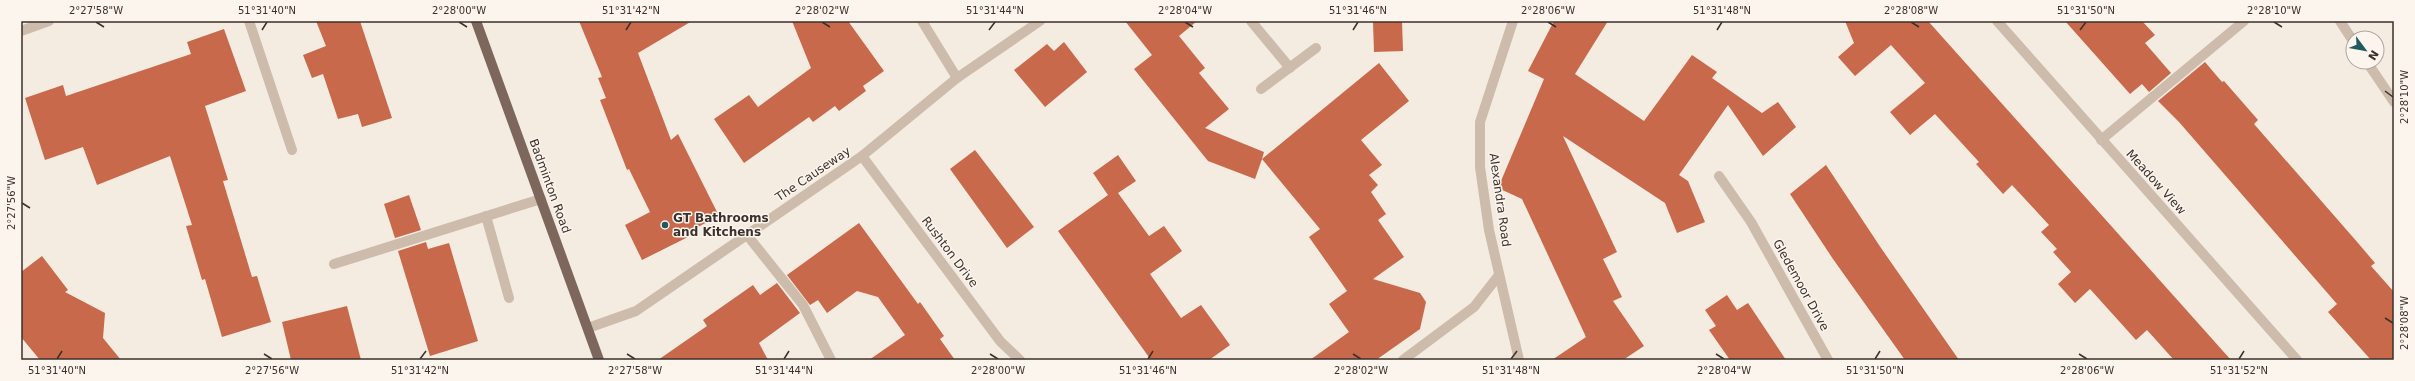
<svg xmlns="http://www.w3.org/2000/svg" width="2415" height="381" font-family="'DejaVu Sans',sans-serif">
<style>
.building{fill:#c8694b}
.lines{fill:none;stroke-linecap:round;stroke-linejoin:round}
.minor{stroke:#cdbbac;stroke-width:10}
.major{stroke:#7d675c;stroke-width:10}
.ticks{fill:none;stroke:#3b302b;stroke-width:1.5}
.poi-dot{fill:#1f5a5e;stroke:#fbf5ee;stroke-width:1.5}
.labels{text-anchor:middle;stroke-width:3;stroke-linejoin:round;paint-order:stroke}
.street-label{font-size:12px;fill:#3b302b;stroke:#fbf5ee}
.poi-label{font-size:12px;font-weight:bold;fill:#3b302b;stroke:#fbf5ee;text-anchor:start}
.neatline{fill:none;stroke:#3b302b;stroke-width:1.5}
.ticks-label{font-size:10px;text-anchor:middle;fill:#3b302b}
</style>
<rect width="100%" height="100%" fill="#f4ebe1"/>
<!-- building -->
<g class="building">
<polygon points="316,21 360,21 392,118 362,127 358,114 338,119 323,74 312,78 303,55 326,46"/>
<polygon points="579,21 692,21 638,53 671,140 678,134 719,216 694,229 696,233 642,260 625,225 650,212 629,169 627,170 600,100 606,98 598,78 602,77"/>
<polygon points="792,21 848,21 884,71 863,86 866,91 839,111 835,106 813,122 809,117 744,163 714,119 749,95 758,107 811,68"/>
<polygon points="1125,21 1197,21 1179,36 1205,68 1199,73 1229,109 1205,128 1264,152 1262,159 1379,63 1409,101 1361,140 1382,165 1369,175 1378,185 1371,192 1386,214 1378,220 1404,257 1373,279 1420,293 1426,302 1420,329 1376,360 1310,360 1349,332 1329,304 1347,291 1309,237 1320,229 1262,159 1255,179 1208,161 1134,69 1152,55"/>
<polygon points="1402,21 1403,51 1374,52 1373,22"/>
<polygon points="1554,21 1608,21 1575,74 1644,121 1692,55 1717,72 1712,78 1762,113 1778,102 1796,127 1763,156 1728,105 1679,175 1688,181 1705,222 1677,233 1665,203 1563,136 1617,252 1603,259 1622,297 1613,301 1644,346 1623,360 1552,360 1586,337 1522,199 1498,188 1544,79 1528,71"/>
<polygon points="1845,21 1928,21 2231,360 2174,360 2147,330 2136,340 2090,289 2075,303 2058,284 2071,272 2053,252 2057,249 2041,232 2049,225 2012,185 2003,194 1976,164 1979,162 1935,114 1910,135 1890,112 1925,83 1891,45 1855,76 1838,57 1854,43"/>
<polygon points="2065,21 2142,21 2155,35 2145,43 2171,73 2149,92 2142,84 2130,94"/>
<polygon points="224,29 246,91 205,106 228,180 223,181 252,277 257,276 271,322 222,337 205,279 202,280 186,226 192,225 170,156 97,185 83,147 45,160 25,98 63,85 66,96 191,54 187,42"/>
<polygon points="1064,42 1087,72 1045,107 1014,70 1047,44 1054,51"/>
<polygon points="2205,62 2222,82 2224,81 2258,120 2254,124 2358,243 2375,263 2371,266 2394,292 2394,360 2371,360 2328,312 2337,304 2179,122 2158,101"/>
<polygon points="975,150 1034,227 1007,248 950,169"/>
<polygon points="1118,155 1136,181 1118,193 1149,236 1164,226 1182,251 1150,274 1181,318 1201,305 1230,345 1209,360 1151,360 1058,231 1108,195 1093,173"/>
<polygon points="1826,165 1881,248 1959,360 1905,360 1833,259 1790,194"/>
<polygon points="409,195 421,230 395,238 384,204"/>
<polygon points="859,223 918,304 920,302 944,336 940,339 955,360 869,360 905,335 878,297 857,291 827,313 818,300 810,305 787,275"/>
<polygon points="426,242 428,249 449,243 478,341 430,356 398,251"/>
<polygon points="42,256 68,290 65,292 105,313 103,338 121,360 40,360 21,337 21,272"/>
<polygon points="777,283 800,313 759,343 768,360 658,360 707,326 703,320 753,285 760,295"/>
<polygon points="1727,295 1737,310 1748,303 1786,360 1730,360 1709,330 1716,326 1705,310"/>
<polygon points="347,306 361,360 291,360 282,322"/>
</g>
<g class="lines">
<!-- minor -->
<g class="minor">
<polyline points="249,21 292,150"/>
<polyline points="922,21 957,78"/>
<polyline points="1251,21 1290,68"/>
<polyline points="1513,21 1480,122 1480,167 1489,230 1519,360"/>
<polyline points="1997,21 2297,360"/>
<polyline points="2340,21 2353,41"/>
<polyline points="21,31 49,21"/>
<polyline points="2367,62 2394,102"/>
<polyline points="1261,89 1316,48"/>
<polyline points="2101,140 2244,21"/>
<polyline points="862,156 1000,341 1020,360"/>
<polyline points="1719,176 1751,222 1828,360"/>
<polyline points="486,216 509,298"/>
<polyline points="747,235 803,305 831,360"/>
<polyline points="334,264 541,199"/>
<polyline points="588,328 636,311 862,156 957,78 1040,21"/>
<polyline points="1403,360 1474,307 1499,275"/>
</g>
<!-- major -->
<polyline class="major" points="476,21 599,360"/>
</g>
<!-- ticks -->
<path class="ticks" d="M96 22 104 27M459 22 467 27M822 22 830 27M1185 22 1193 27M1548 22 1556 27M1911 22 1919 27M2274 22 2282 27M262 30 267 22M626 30 631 22M989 30 995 22M1353 30 1358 22M1717 30 1722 22M2080 30 2086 22M2385 91 2393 97M22 203 30 208M2385 318 2393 323M264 354 272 359M627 354 635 359M990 354 998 359M1353 354 1361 359M1716 354 1724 359M2079 354 2087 359M57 359 62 351M420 359 426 351M784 359 789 351M1148 359 1153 351M1511 359 1517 351M1875 359 1880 351M2239 359 2244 351"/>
<!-- markers -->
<circle class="poi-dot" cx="665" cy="225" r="4"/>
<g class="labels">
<!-- street labels -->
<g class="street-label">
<text transform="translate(813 174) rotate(-34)" y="4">The Causeway</text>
<text transform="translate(2156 182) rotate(48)" y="4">Meadow View</text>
<text transform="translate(550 186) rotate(70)" y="4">Badminton Road</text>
<text transform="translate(1500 200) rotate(82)" y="4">Alexandra Road</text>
<text transform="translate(950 252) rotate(53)" y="4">Rushton Drive</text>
<text transform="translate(1801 285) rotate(61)" y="4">Gledemoor Drive</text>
</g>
<!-- poi labels -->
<g class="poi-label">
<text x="673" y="222">GT Bathrooms<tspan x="673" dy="14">and Kitchens</tspan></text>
</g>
</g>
<!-- border -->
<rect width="2415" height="381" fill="none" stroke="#fbf5ee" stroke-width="44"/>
<!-- north arrow -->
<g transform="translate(2365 50) rotate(122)"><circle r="19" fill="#fbf5ee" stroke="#aea6a0"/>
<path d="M0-3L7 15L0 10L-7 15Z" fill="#1f5a5e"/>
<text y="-6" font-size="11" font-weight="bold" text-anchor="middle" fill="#3b302b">N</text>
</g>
<rect x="22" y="22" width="2371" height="337" class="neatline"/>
<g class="ticks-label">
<text x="96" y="14">2°27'58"W</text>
<text x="267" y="14">51°31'40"N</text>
<text x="459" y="14">2°28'00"W</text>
<text x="631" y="14">51°31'42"N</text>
<text x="822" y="14">2°28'02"W</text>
<text x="995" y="14">51°31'44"N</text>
<text x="1185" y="14">2°28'04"W</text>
<text x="1358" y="14">51°31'46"N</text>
<text x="1548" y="14">2°28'06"W</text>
<text x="1722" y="14">51°31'48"N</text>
<text x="1911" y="14">2°28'08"W</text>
<text x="2086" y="14">51°31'50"N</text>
<text x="2274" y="14">2°28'10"W</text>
<text transform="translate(2404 97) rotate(-90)" y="4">2°28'10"W</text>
<text transform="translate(11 203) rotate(-90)" y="4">2°27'56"W</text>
<text transform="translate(2404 323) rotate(-90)" y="4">2°28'08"W</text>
<text x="57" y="374">51°31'40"N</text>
<text x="272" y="374">2°27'56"W</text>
<text x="420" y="374">51°31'42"N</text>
<text x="635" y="374">2°27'58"W</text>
<text x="784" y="374">51°31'44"N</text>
<text x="998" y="374">2°28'00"W</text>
<text x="1148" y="374">51°31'46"N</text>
<text x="1361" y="374">2°28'02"W</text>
<text x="1511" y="374">51°31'48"N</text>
<text x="1724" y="374">2°28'04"W</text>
<text x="1875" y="374">51°31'50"N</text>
<text x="2087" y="374">2°28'06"W</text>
<text x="2239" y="374">51°31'52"N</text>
</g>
</svg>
